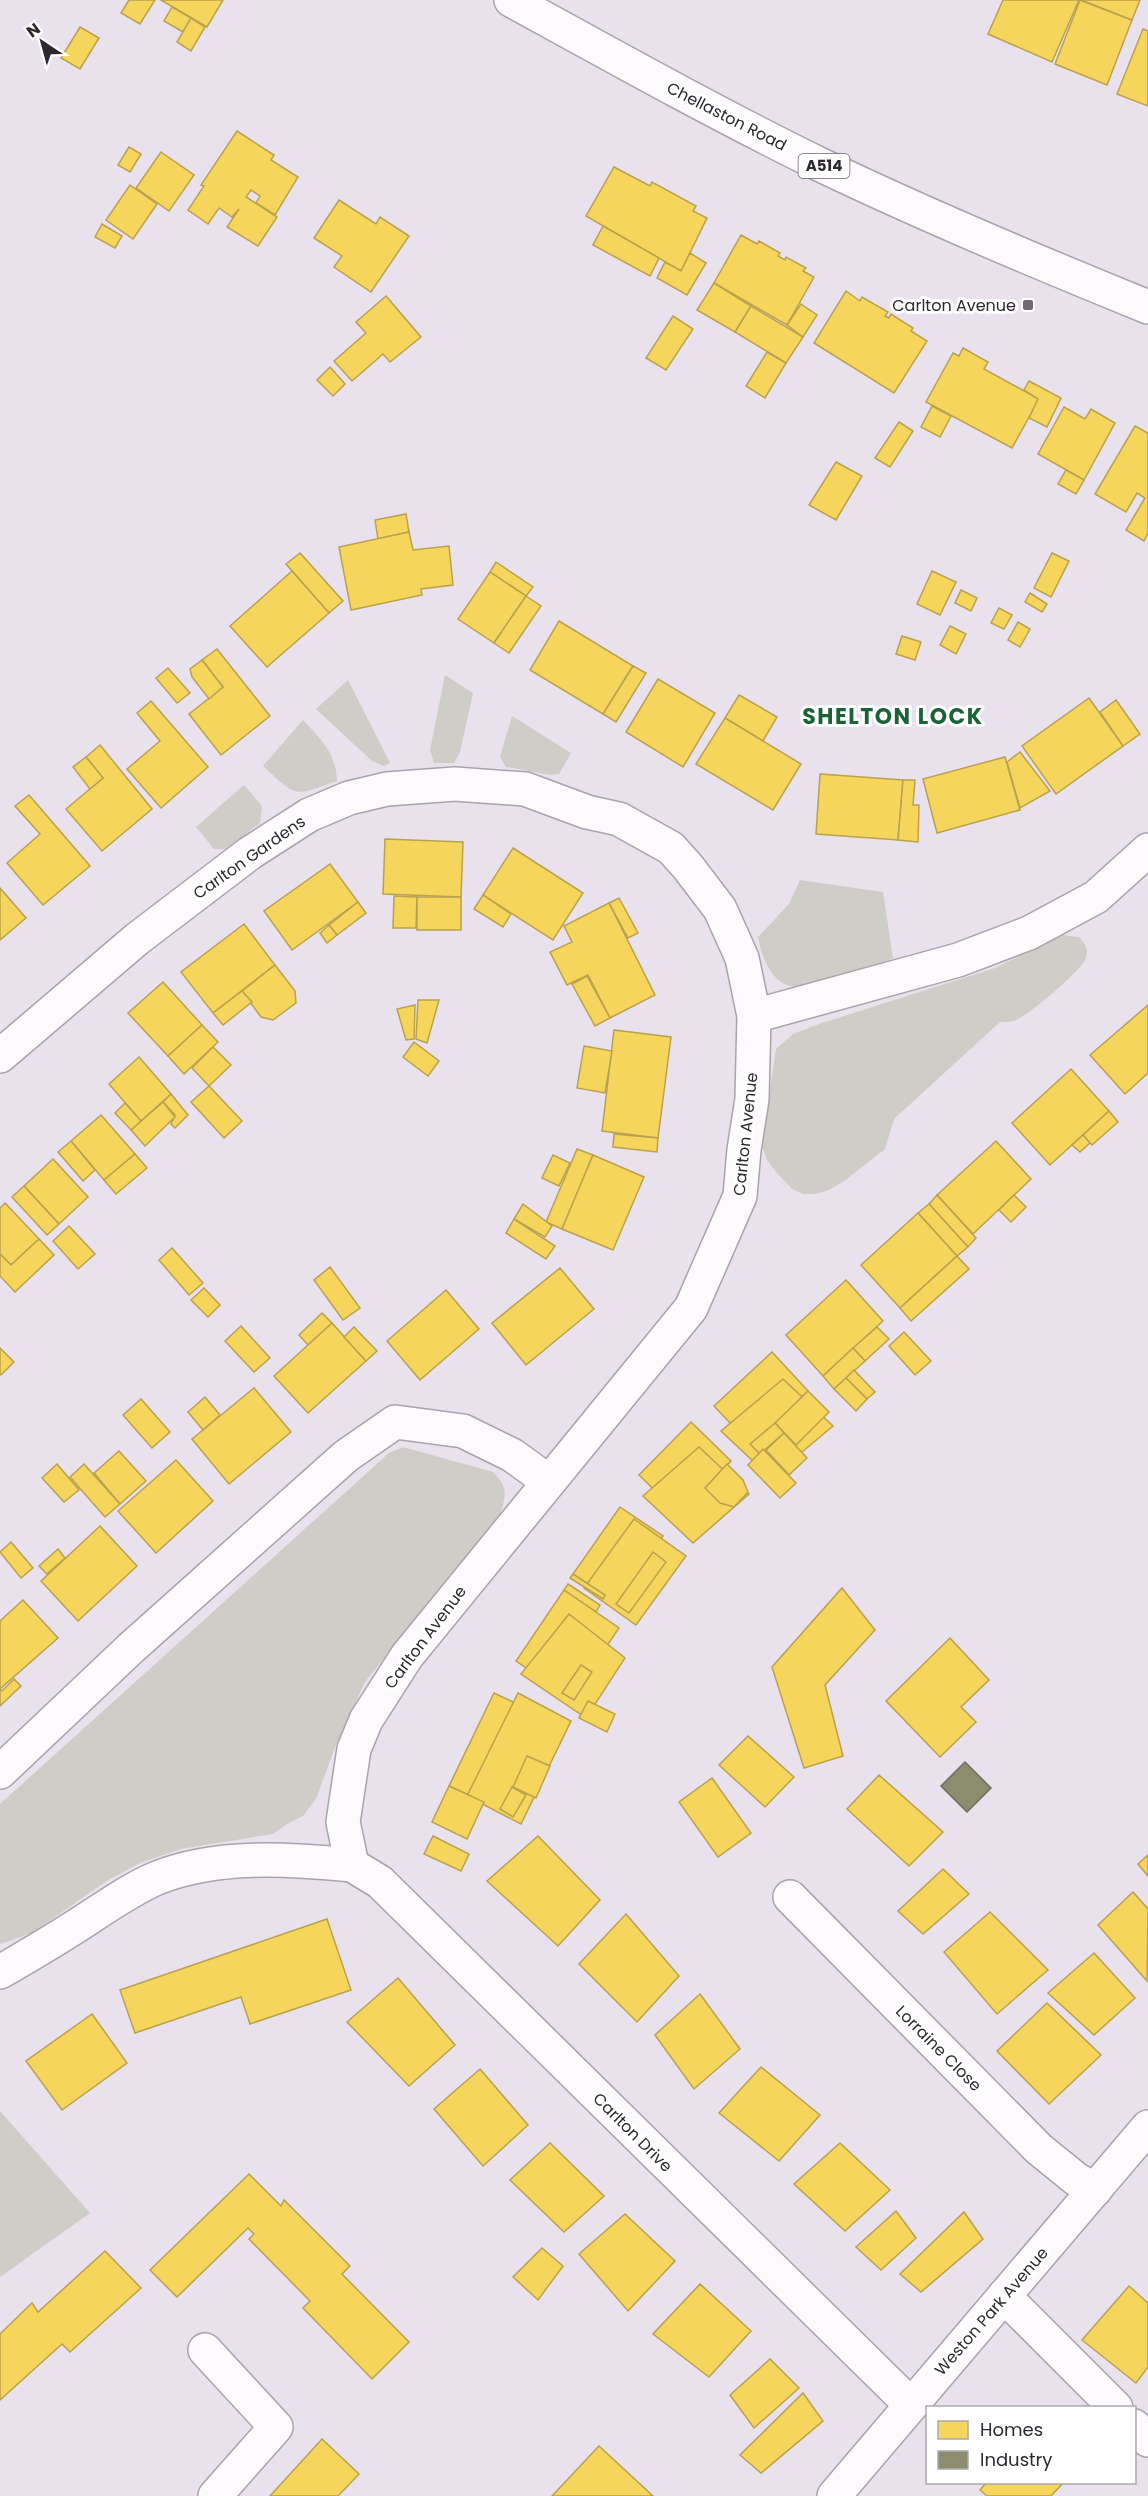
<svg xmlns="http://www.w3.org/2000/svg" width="1148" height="2496" font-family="Poppins,sans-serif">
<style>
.green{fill:#cfcdc7}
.homes{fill:#f6d55c;stroke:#baa14e;stroke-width:1.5}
.industry{fill:#8c8c6e;stroke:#706e5b;stroke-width:1.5}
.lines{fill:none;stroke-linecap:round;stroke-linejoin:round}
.minor-casing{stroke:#a9a3ac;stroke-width:36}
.primary-casing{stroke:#a9a3ac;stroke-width:36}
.minor{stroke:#fcfafc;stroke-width:33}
.primary{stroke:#fcfafc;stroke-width:33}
.poi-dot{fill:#6f6971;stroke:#fff;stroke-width:2}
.labels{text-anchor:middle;stroke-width:6;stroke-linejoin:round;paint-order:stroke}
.shield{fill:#fff;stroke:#6c686d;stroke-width:1.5}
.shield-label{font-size:15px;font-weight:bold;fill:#2d282f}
.street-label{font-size:16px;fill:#2d282f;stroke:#fff}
.poi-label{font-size:16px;fill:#2d282f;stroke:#fff;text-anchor:end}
.district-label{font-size:22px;font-weight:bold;letter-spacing:1.5px;fill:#1a6237;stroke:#fff}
</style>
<rect width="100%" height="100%" fill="#e9e1ec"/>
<!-- green -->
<g class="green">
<polygon points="445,675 473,693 460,752 454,763 434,763 430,750"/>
<polygon points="348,680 390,763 384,766 372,761 316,709"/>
<polygon points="512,716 571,753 559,774 550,775 506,767 500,757"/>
<path d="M303 720C321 740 336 752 337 781 293 796 299 799 263 766Z"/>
<polygon points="244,785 262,806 260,823 226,849 214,849 196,827"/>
<path d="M800 880 883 892 893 958C869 969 816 992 790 986 770 981 761 954 758 937L789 904Z"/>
<path d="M1062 935 1079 937C1085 943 1089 949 1086 958 1082 970 1031 1013 1018 1019 1013 1022 1006 1022 1000 1022L894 1119 885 1149 843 1182 827 1191 814 1194H803L792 1189 777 1173 767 1160 762 1146 776 1049 793 1034 819 1024 995 968Z"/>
<path d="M403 1447 493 1472C508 1487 506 1493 501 1513L365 1682 337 1742 316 1799 303 1816 287 1824 273 1834 181 1849 142 1862 108 1880 32 1933 0 1944V1804L389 1453Z"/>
<polygon points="0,2111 90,2213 0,2277"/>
</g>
<!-- homes -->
<g class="homes">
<polygon points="129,0 155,0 140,24 121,13"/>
<polygon points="161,0 223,0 207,27"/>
<polygon points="1003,0 1079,0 1052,62 988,34"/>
<polygon points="1080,0 1132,20 1107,85 1055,64"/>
<polygon points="1081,0 1140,0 1132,20"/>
<polygon points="172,7 191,18 183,32 164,21"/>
<polygon points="191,18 205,27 191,51 177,42"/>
<polygon points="80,27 99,38 80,69 61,58"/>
<polygon points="1143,29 1148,31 1148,106 1117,94"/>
<polygon points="237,131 274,155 271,160 298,177 275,215 256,203 260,196 251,190 246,197 277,217 258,246 227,227 239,209 232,217 219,208 208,224 188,210 204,186 201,185"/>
<polygon points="129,147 141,154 130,172 118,165"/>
<polygon points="161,152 194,175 169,211 136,188"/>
<polygon points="614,167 650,186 652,182 696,206 693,211 707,218 681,271 586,216"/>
<polygon points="130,185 157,204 133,239 106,220"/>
<polygon points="339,200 376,224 380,217 409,236 371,292 334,267 342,256 314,238"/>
<polygon points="102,224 122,236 115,248 95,237"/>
<polygon points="603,226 659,258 650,276 593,245"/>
<polygon points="741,235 757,244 759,241 780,253 778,256 785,260 786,257 806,268 803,271 814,277 787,325 714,283"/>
<polygon points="690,253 706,263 687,295 657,278 665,262 681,271"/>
<polygon points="714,283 751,306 735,332 697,310"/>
<polygon points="846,291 860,301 862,297 888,312 885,316 889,318 891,314 913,328 911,331 927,341 894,393 814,343"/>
<polygon points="386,296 421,337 390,362 383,354 352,381 334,361 366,333 356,322"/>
<polygon points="801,304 817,315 803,337 787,325"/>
<polygon points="751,306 803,337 786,363 735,332"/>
<polygon points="673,316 693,329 666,370 646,358"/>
<polygon points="963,348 988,362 984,369 1039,399 1012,448 926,402 953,353 959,356"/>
<polygon points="767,352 786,363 765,398 746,386"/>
<polygon points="330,367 345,384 333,396 317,380"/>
<polygon points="1029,381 1061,398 1047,427 1029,418 1038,399 1024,390"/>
<polygon points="932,406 951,416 940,437 921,427"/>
<polygon points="1064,407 1085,419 1091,409 1115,423 1084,480 1038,454"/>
<polygon points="899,422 913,431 890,467 875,458"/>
<polygon points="1135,426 1148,433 1148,533 1144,541 1126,530 1145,498 1137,493 1126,512 1095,494"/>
<polygon points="836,462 862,476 836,520 809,505"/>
<polygon points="1066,470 1084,480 1076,494 1058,484"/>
<polygon points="406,514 409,532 378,539 375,520"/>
<polygon points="409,532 413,550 449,546 453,585 421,589 422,595 351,610 339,547"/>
<polygon points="300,553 343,601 329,613 286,564"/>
<polygon points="1052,553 1069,561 1051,597 1034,588"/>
<polygon points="496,562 533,587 526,596 490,572"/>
<polygon points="292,571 329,613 267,667 230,626"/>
<polygon points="932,571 956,582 940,615 917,604"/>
<polygon points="490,572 526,596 494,643 458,619"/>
<polygon points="961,590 977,598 971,611 955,603"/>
<polygon points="1030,593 1047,604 1042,612 1025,602"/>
<polygon points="526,596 541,606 509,653 494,643"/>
<polygon points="999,608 1012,615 1004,629 991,623"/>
<polygon points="559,621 633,666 603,714 530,670"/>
<polygon points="1018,622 1030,629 1020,647 1008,640"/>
<polygon points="950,626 966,634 956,654 940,645"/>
<polygon points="902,636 921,642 915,660 896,654"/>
<polygon points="217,649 270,716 221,755 189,714 223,687 202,660"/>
<polygon points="202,660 223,687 209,699 192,677 190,669"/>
<polygon points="633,666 646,673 616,722 603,714"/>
<polygon points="168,668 190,693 177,703 156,678"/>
<polygon points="658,679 715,713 683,767 626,732"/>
<polygon points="739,695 777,717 763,741 725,718"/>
<polygon points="1089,698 1123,746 1056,794 1022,746"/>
<polygon points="1116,700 1140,734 1123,746 1100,712"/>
<polygon points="151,701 208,767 161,808 127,769 160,741 137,713"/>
<polygon points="725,718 801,764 773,810 696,764"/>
<polygon points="100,745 152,809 102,851 66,809 103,778 86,757"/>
<polygon points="1020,752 1050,791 1020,808 1007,762"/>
<polygon points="86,757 103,778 90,789 73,767"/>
<polygon points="1005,757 1020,810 937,833 923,779"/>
<polygon points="820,774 903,780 898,840 816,834"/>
<polygon points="903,780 915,780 913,805 919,805 918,842 898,840"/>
<polygon points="29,795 90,866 43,905 7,863 40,834 15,806"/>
<polygon points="385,839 463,842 461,897 383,894"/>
<polygon points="513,848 583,893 553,940 483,895"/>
<polygon points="330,864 358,902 292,950 264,911"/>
<polygon points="0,888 26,918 0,940"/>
<polygon points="483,895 511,914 503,927 474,909"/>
<polygon points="394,896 417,897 416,928 393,928"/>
<rect x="417" y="897" width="44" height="33"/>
<polygon points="619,898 638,933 628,938 609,903"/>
<polygon points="358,902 366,913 337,935 329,925"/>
<polygon points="609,903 655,995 610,1018 588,975 567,985 550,952 572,942 564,926"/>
<polygon points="244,924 275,965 213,1013 181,972"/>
<polygon points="329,925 337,935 327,943 320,933"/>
<polygon points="275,965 295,991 296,1003 273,1020 261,1017 242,991"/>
<polygon points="587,976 610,1018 595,1026 572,984"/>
<polygon points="163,982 202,1025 168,1056 128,1013"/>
<polygon points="242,991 252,1002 223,1025 213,1013"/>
<polygon points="418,1000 439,1000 427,1043 416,1039"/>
<polygon points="415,1005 414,1039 406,1040 397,1009"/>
<polygon points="1148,1005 1148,1073 1125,1094 1090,1055"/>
<polygon points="202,1025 218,1042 184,1074 168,1056"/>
<polygon points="614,1030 671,1037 658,1138 602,1131"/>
<polygon points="414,1042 439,1061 428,1076 403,1057"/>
<polygon points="584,1046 612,1051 605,1093 577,1088"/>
<polygon points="213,1047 231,1065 209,1086 192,1068"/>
<polygon points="139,1057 171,1094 141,1121 109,1084"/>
<polygon points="1071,1069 1109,1111 1050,1165 1012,1123"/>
<polygon points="209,1086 242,1121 224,1138 191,1102"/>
<polygon points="171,1094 188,1115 175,1128 171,1124 175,1115 163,1102"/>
<polygon points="163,1102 175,1117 145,1146 131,1130"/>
<polygon points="125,1103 141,1121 131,1130 115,1113"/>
<polygon points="1109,1111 1118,1122 1092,1145 1083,1135"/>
<polygon points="101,1115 135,1154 104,1180 71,1141"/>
<polygon points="614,1134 658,1138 657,1152 613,1147"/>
<polygon points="1083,1135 1090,1143 1080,1152 1072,1145"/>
<polygon points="71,1141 95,1170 83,1181 58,1152"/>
<polygon points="996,1141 1031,1179 973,1234 937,1195"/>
<polygon points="577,1149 593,1155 562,1229 546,1222"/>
<polygon points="135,1154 147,1168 116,1194 104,1180"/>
<polygon points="553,1155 570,1163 559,1186 542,1178"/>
<polygon points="593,1155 644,1177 613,1250 562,1229"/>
<polygon points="53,1159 88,1197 59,1224 24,1186"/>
<polygon points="24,1186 59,1224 47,1235 12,1197"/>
<polygon points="937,1195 976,1238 968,1247 929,1204"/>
<polygon points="1014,1195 1026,1207 1011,1222 999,1210"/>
<polygon points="5,1203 39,1239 11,1265 0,1254 0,1208"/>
<polygon points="523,1204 552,1226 545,1237 514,1219"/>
<polygon points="929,1204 968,1247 957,1256 918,1213"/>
<polygon points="918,1213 957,1256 900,1308 861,1265"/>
<polygon points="514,1219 555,1246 546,1259 506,1233"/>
<polygon points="69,1226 95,1254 78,1269 53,1241"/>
<polygon points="39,1239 54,1255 15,1292 0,1276 0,1254 11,1265"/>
<polygon points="172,1248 203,1283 189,1295 159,1260"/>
<polygon points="957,1256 969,1269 911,1321 900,1308"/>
<polygon points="330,1267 360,1308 343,1320 314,1280"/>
<polygon points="560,1268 594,1309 526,1365 492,1323"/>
<polygon points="846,1280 883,1321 823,1376 786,1335"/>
<polygon points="204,1288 220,1305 208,1317 191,1300"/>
<polygon points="446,1290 479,1329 420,1380 387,1341"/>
<polygon points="322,1313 332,1323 308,1345 299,1335"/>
<polygon points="332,1323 366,1361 308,1413 274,1376"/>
<polygon points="241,1326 270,1358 254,1372 225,1341"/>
<polygon points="354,1327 377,1351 366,1361 344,1337"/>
<polygon points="877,1327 889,1339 865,1361 853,1348"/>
<polygon points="904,1332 931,1361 915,1375 889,1346"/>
<polygon points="0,1348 14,1362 1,1375 0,1374"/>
<polygon points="853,1348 865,1361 834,1389 823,1376"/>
<polygon points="772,1352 808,1391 750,1444 714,1406"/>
<polygon points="854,1370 875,1392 867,1399 846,1378"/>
<polygon points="846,1378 867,1399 856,1411 834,1389"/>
<polygon points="783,1379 833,1426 771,1478 721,1431"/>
<polygon points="254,1388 291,1432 229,1484 192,1439"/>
<polygon points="808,1391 829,1412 796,1445 775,1423"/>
<polygon points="205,1397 220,1415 203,1430 188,1412"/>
<polygon points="141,1399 170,1432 152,1448 123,1415"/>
<polygon points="691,1422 731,1461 679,1514 639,1475"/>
<polygon points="775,1423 784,1433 760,1454 750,1444"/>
<polygon points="784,1433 807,1458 789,1475 766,1450"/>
<polygon points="699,1447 749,1494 693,1543 643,1496"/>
<polygon points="763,1449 796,1483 780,1498 748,1465"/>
<polygon points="119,1451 146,1481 120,1504 94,1473"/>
<polygon points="176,1460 213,1501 156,1553 118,1511"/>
<polygon points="57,1464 79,1490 64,1502 42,1478"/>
<polygon points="84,1464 120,1504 105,1517 70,1477"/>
<polygon points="727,1464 743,1480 748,1492 734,1507 720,1503 705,1488"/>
<polygon points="620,1507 663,1536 616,1604 573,1574"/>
<polygon points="634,1519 686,1556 636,1625 584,1588"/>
<polygon points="100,1526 137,1566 78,1621 41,1581"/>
<polygon points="11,1542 33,1568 21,1578 0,1552"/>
<polygon points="58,1549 65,1558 47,1574 39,1566"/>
<polygon points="653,1552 666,1562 629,1613 616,1604"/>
<polygon points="573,1574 605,1595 603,1599 570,1578"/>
<polygon points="568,1584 600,1605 596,1612 564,1590"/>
<polygon points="842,1588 875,1630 825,1685 843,1756 804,1768 772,1667"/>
<polygon points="564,1590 619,1628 594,1665 585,1658 562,1692 516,1661"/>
<polygon points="23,1600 58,1638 0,1689 0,1621"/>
<polygon points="569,1614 625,1658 586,1718 521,1674"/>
<polygon points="950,1638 989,1680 961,1707 976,1722 940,1757 886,1701"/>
<polygon points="581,1665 592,1672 574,1700 562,1693"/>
<polygon points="14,1679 21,1686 0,1706 0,1689 2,1691"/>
<polygon points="494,1693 545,1717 501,1810 449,1786"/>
<polygon points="518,1693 571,1721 521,1824 467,1796"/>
<polygon points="588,1701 615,1714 607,1732 579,1718"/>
<polygon points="748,1736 794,1777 765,1807 719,1765"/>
<polygon points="527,1756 550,1766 536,1798 513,1787"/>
<polygon points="879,1775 943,1832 909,1866 847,1809"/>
<polygon points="712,1778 751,1833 718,1857 679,1802"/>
<polygon points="449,1786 484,1802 467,1839 432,1822"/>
<polygon points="512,1787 526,1795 513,1817 500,1809"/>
<polygon points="433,1836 469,1854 461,1871 424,1854"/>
<polygon points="538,1836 600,1900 558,1946 487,1881"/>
<polygon points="1148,1855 1148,1876 1138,1864"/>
<polygon points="943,1869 969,1894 923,1934 898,1911"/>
<polygon points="1133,1892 1148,1909 1147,1981 1098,1925"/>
<polygon points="990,1912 1048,1970 997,2014 944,1952"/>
<polygon points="626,1914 679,1976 637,2022 579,1964"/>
<polygon points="327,1919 351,1990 250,2024 241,1997 135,2033 120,1990"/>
<polygon points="1094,1953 1135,1998 1094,2035 1048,1993"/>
<polygon points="398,1978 455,2045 409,2086 347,2022"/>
<polygon points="700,1994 740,2049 694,2089 655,2035"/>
<polygon points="1047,2003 1101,2055 1049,2104 997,2051"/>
<polygon points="92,2014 127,2063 62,2110 26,2061"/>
<polygon points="761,2067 820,2115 779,2161 719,2113"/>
<polygon points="480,2069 528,2125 483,2166 434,2109"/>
<polygon points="550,2143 604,2196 564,2232 510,2180"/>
<polygon points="840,2143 890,2190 845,2231 794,2184"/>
<polygon points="249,2174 281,2206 284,2200 350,2266 342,2274 409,2342 372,2379 303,2308 310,2301 249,2239 254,2234 248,2228 177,2297 150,2270"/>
<polygon points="896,2211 916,2238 881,2270 856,2247"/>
<polygon points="964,2212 983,2239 921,2292 900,2274"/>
<polygon points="625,2214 675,2261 628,2311 579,2254"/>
<polygon points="542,2248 563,2266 538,2300 513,2277"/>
<polygon points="105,2251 141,2288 70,2352 62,2344 0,2400 0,2334 32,2303 38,2312"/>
<polygon points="700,2284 751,2331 709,2377 653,2334"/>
<polygon points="1129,2286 1148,2303 1148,2367 1136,2383 1082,2340"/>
<polygon points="770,2359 799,2388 754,2428 730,2395"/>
<polygon points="803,2393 823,2421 761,2473 740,2455"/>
<polygon points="322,2439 359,2474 338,2496 270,2496"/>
<polygon points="599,2446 653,2496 552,2496"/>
<polygon points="987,2482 1064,2482 1051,2496 987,2496 980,2490"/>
</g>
<!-- industry -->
<polygon class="industry" points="965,1762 991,1788 967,1812 941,1786"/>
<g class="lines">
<defs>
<g id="minor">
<polyline points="0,1056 137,939 250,853 309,815 349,798 387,789 455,784 525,789 587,812 619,819 671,848 688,867 720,909 742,958 754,1016"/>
<polyline points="0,1772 131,1648 346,1456 395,1422 463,1431 512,1455 548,1481"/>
<polyline points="352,1865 380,1882 910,2404"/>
<polyline points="790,1897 1039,2149 1076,2179 1095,2190"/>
<path d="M0 1972C26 1957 53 1941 78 1925 103 1909 129 1890 157 1878 217 1854 288 1859 352 1865L343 1822 354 1749 366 1720 407 1656 691 1308 740 1196 744 1150 752 1099 754 1016 958 960 1029 933 1096 897 1148 850"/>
<polyline points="1004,2296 1116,2408"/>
<polyline points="205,2350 276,2427 215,2496"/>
<polyline points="1134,2426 1148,2440"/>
<polyline points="834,2496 1148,2127"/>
</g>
<path id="primary" d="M511 0C613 56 715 113 819 164 927 216 1037 262 1148 307"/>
</defs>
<!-- minor casing -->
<use href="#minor" class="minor-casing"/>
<!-- primary casing -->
<use href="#primary" class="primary-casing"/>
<!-- minor -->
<use href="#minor" class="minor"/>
<!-- primary -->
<use href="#primary" class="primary"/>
</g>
<!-- markers -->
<rect class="poi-dot" x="1022" y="299" width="12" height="12" rx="3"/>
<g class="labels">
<!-- shield labels -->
<rect class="shield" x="798.5" y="154" width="51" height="24" rx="4.5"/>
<g class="shield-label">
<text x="824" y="171">A514</text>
</g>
<!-- street labels -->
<g class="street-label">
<text transform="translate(727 116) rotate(27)" y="6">Chellaston Road</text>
<text transform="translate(249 857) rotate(-35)" y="6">Carlton Gardens</text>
<text transform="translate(745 1134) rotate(-84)" y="6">Carlton Avenue</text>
<text transform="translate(425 1637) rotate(-53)" y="6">Carlton Avenue</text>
<text transform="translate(939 2048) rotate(45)" y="6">Lorraine Close</text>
<text transform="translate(633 2132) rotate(45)" y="6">Carlton Drive</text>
<text transform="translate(991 2311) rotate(-49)" y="6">Weston Park Avenue</text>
</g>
<!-- poi labels -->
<g class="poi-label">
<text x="1016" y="311">Carlton Avenue</text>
</g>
<!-- district labels -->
<g class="district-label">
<text x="893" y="724">SHELTON LOCK</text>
</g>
</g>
<!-- legend -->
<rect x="926" y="2406" width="210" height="78" fill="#ffffff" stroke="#aba9ac" stroke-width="1.5"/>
<rect x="938" y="2421" width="30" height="18" fill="#f6d55c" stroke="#aba9ac" stroke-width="1.5"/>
<text x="980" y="2436" font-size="18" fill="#2d282f">Homes</text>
<rect x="938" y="2451" width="30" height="18" fill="#8c8c6e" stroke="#aba9ac" stroke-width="1.5"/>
<text x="980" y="2466" font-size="18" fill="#2d282f">Industry</text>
<!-- north arrow -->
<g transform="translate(42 42) rotate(324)" stroke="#ffffff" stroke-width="4.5" paint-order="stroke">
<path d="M0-4.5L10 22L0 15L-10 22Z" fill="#2d282f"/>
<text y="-9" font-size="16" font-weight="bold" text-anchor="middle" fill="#2d282f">N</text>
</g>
</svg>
